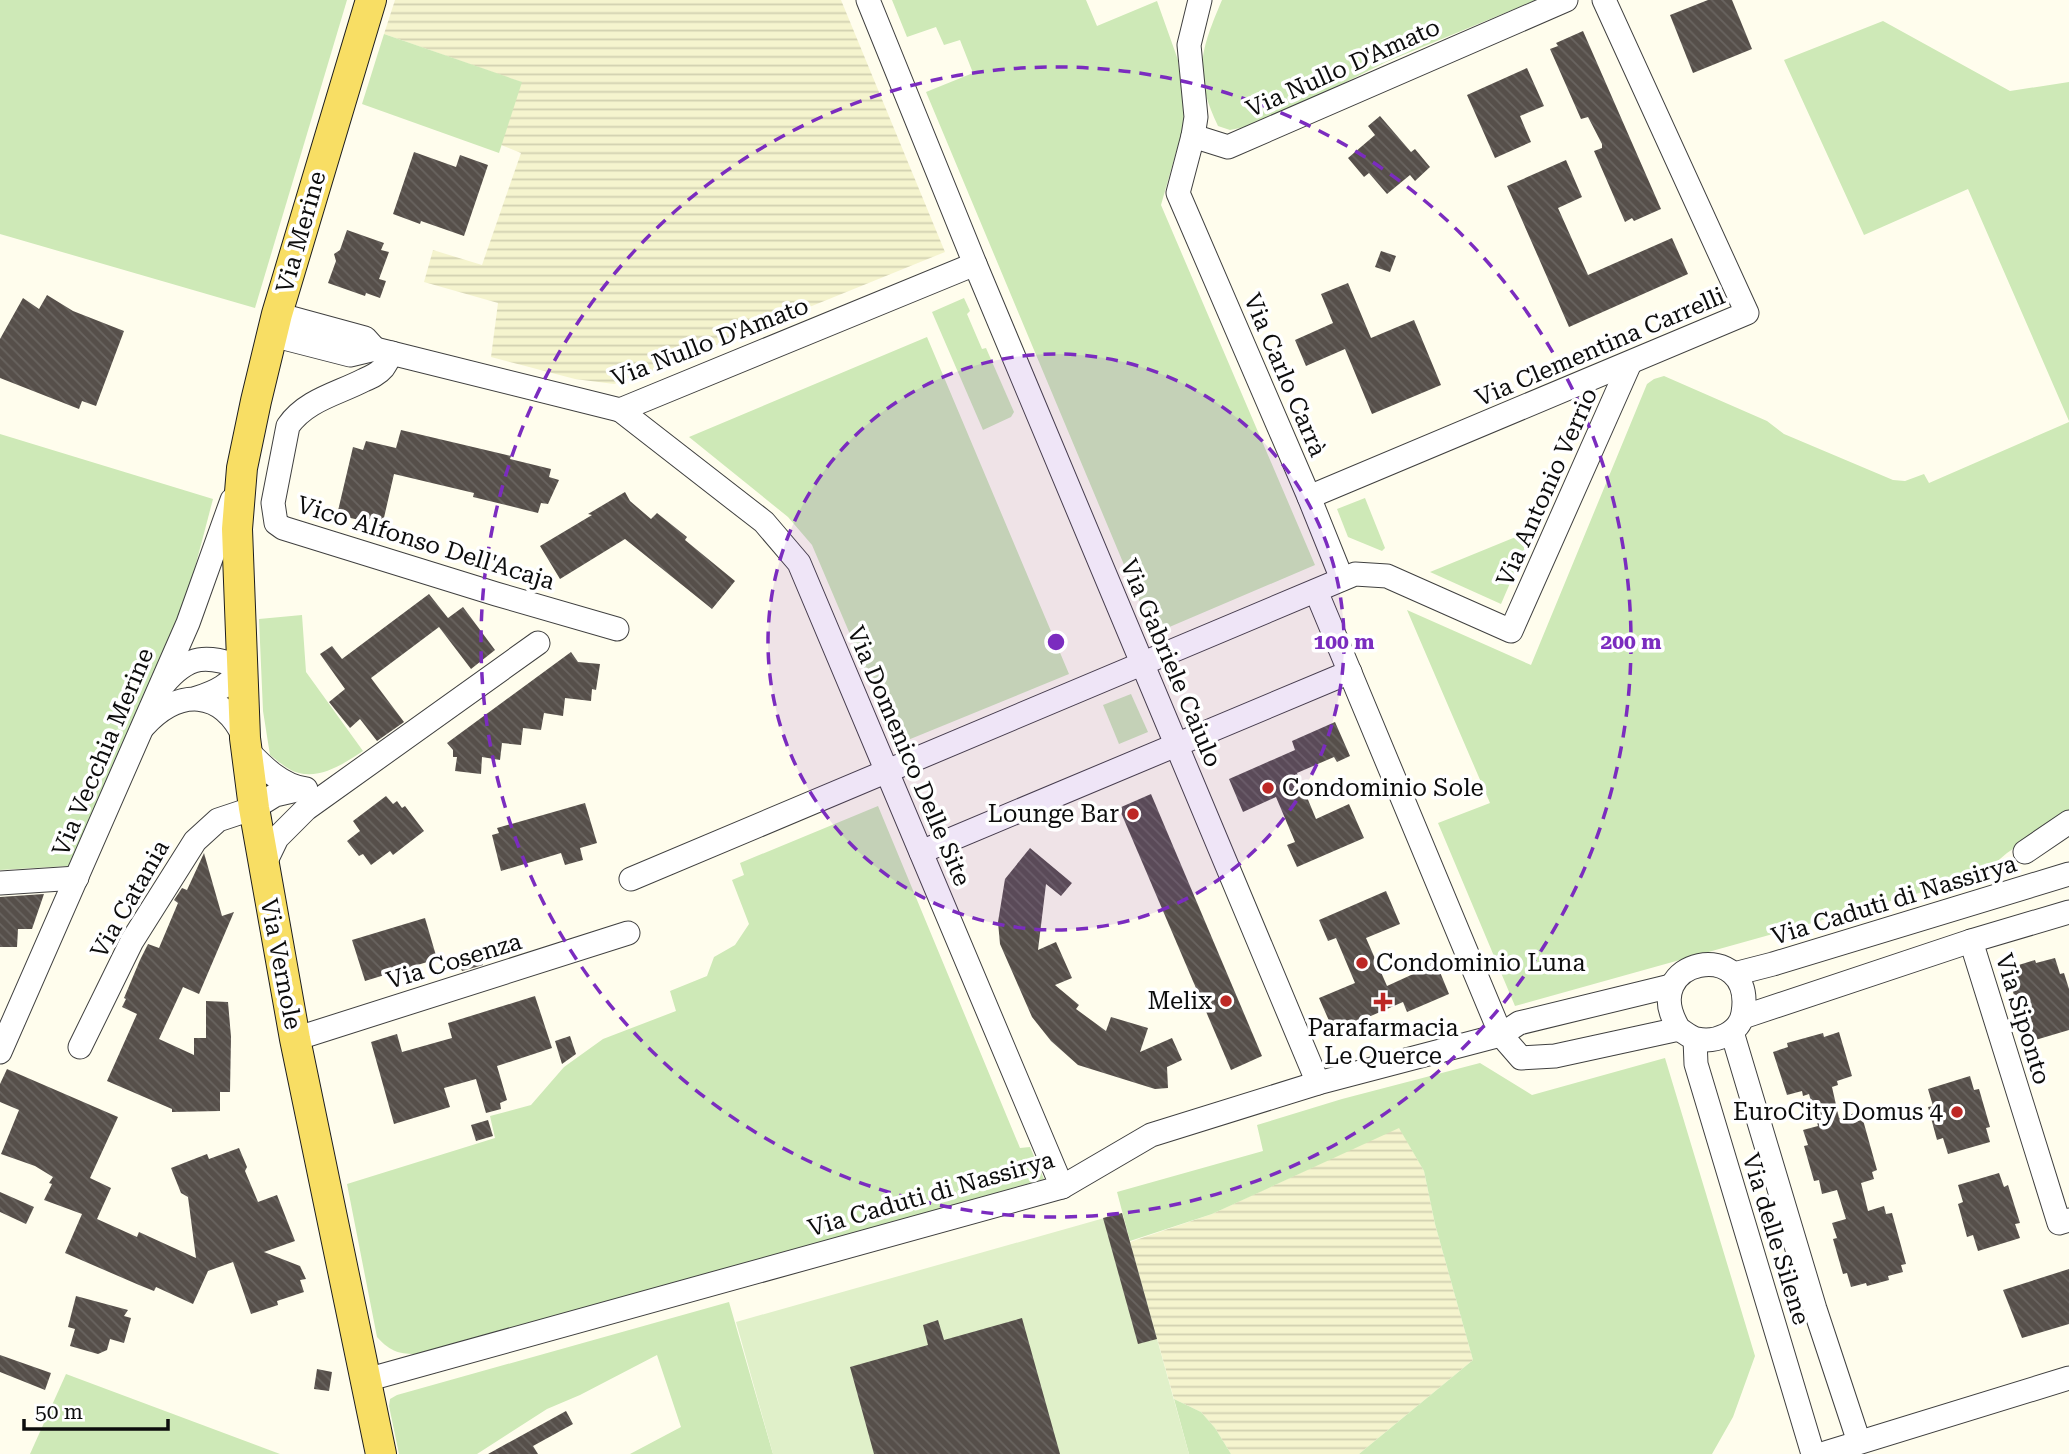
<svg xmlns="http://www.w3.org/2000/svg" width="2069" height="1454" font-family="'Roboto Serif',serif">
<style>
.farmland{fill:url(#farmland-rules)}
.green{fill:#cee9b7}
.pitch{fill:#e0f0c9}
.building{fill:url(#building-back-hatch)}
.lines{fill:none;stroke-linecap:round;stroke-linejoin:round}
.minor-casing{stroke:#404040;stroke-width:25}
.major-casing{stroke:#1e1e1e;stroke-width:32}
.minor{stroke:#fff;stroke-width:23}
.major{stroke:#f8de64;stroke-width:30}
.ring{fill:none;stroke:#7b2cbf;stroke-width:3.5;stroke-dasharray:12 9}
.poi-dot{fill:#bd2825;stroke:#fff;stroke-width:2.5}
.labels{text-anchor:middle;stroke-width:7;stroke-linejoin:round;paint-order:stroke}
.street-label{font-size:24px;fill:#0d0d0d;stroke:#fff}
.poi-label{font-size:24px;fill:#0d0d0d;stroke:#fff;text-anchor:end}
.centre{fill:#7b2cbf;stroke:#fff;stroke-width:3.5}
.ring-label{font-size:21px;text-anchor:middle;font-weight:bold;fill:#7b2cbf;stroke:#fff;stroke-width:7;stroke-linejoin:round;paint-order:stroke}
</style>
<defs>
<pattern id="farmland-rules" width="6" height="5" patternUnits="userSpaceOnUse" patternTransform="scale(1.75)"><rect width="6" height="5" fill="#f5f4ce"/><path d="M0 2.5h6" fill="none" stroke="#d1d0b0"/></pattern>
<pattern id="building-back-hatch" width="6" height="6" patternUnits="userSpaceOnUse" patternTransform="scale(1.75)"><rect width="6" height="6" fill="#564f4a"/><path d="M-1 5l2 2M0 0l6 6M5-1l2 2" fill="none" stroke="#696460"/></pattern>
</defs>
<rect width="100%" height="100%" fill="#fffded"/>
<!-- farmland -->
<g class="farmland">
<polygon points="395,0 841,0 945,252 642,375 614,384 575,379 491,357 498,303 424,282 433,250 482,265 521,153 501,145 521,82 384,34"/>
<polygon points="1399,1127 1424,1171 1435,1224 1473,1360 1359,1454 1231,1454 1215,1428 1201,1412 1174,1399 1130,1242 1212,1214"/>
</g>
<!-- green -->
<g class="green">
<polygon points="0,0 347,0 255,308 0,234"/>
<polygon points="892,0 1086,0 1097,26 1157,1 1178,60 1185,121 1161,205 1315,565 1153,634 926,92 973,73 960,40 944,45 936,27 907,37"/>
<path d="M1222 0H1536L1386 62 1264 123 1230 130 1218 126C1193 73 1200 52 1222 0Z"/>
<polygon points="1883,21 2010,91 2069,82 2069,421 1968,189 1864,235 1784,60"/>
<polygon points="384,34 522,82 499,153 362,104"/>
<polygon points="964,298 970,311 967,314 982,349 986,348 1014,412 1011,417 983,430 932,312"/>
<polygon points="927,337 1069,674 903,742 895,740 812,545 788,517 689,437"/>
<polygon points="1664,376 1767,421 1784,434 1893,480 1905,481 1924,474 1929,483 2069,422 2069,811 2007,853 1980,876 1515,1006 1438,823 1490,803 1407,610 1531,665 1647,384 1654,379"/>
<polygon points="0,434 213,499 183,613 76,859 69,866 0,870"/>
<polygon points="1365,498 1385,548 1382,551 1348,537 1337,509"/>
<polygon points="1533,530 1501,604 1430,572"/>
<path d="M302 615 306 672 363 751C345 763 321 779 299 773 289 771 278 761 270 755L263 711 259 619Z"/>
<polygon points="1131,694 1148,732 1119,744 1103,705"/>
<path d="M878 806 1020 1148 1030 1147 1044 1179 429 1354C405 1354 394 1356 377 1337L347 1184 495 1138 490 1116 531 1105 564 1067 603 1039 676 1011 670 991 707 976 714 957 735 945 749 924 732 880 744 875 740 863Z"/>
<polygon points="1665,1058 1755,1356 1733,1417 1712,1454 1359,1454 1473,1360 1435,1224 1424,1171 1399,1128 1212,1214 1130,1241 1117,1192 1263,1151 1257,1125 1342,1099 1480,1063 1532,1095"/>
<polygon points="729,1302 773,1454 630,1454 681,1427 657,1355 580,1395 547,1409 477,1454 399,1454 389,1406 390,1399 397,1395"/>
<polygon points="66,1374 280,1454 30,1454"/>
<polygon points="1174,1399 1201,1412 1215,1428 1231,1454 1189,1454"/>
</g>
<!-- pitch -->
<polygon class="pitch" points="1122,1213 1189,1454 773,1454 736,1322"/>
<!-- building -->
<g class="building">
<polygon points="1708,0 1732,0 1752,49 1693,73 1670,15"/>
<polygon points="1583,31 1661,209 1634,221 1632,218 1625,222 1594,151 1602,148 1602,144 1588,117 1581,119 1550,49 1558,46 1556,43"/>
<polygon points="1527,68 1544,106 1520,116 1531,142 1495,158 1467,95"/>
<polygon points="1380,116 1411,152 1415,149 1430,167 1415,181 1410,175 1387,194 1369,173 1364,177 1348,158 1375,135 1368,126"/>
<polygon points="414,152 456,167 460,155 488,165 464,236 421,221 420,224 393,214"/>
<polygon points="1566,160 1582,197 1558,208 1588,275 1672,238 1688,274 1569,327 1507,186"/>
<polygon points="347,230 384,243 381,250 389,252 379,279 386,281 380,298 366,293 365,296 328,283 336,261 334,254 340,250"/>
<polygon points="1381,251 1396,256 1390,272 1375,267"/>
<polygon points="1348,283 1371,338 1414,320 1441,385 1372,414 1345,349 1306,366 1295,340 1333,323 1321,294"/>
<polygon points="47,295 73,311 124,331 96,406 82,401 79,409 0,378 0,339 23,298 39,309"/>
<polygon points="401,430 511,456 510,459 551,469 549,477 559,480 548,504 541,503 538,513 473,497 474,493 394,474 383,522 365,518 364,521 337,515 353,447 363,450 366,441 396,448"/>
<polygon points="625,492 630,501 651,519 657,513 687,537 685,540 735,581 712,609 625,539 560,579 540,546 592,515 588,514"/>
<polygon points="429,594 448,618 463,607 495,650 471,669 439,627 371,678 404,722 377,741 360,719 350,728 329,702 345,689 320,654 332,646 342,659"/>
<polygon points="571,652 578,662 600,664 596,690 592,689 591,701 565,698 563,716 544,713 541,730 523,728 521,745 502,743 500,760 482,757 481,774 455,771 457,757 453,757 453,750 447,743"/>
<polygon points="1335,722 1350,756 1337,762 1334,757 1297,773 1316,819 1349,804 1364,838 1297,867 1287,845 1295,842 1276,797 1243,812 1229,779 1295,750 1292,741"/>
<polygon points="1151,794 1262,1056 1231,1070 1119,808"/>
<polygon points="386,796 393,804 397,801 402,808 405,806 424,831 393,855 390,851 371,865 363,854 359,856 347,841 360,831 353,821"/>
<polygon points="585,803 597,843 580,848 583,860 565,865 561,853 501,871 492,835 499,833 497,828"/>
<polygon points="1030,848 1072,883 1061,896 1046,884 1038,950 1056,942 1072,978 1055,985 1079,1005 1076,1009 1106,1031 1111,1017 1148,1028 1140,1052 1172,1038 1182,1060 1167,1067 1168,1088 1155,1089 1078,1065 1051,1041 1032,1017 1000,944 998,922 1005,879"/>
<polygon points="204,853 222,916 234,912 199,994 183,987 159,1039 194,1055 194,1038 206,1038 206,1001 228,1002 231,1037 230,1092 220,1092 220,1111 172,1112 172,1109 107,1081 137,1014 122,1007 126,999 124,998 140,960 148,944 159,948 178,903 174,900 182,888 187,890"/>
<polygon points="1386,891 1400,924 1366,938 1387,986 1422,970 1420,966 1435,960 1449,994 1407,1012 1403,1002 1334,1032 1319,998 1355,983 1336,938 1328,941 1319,920"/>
<polygon points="44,894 32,929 18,929 17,947 0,947 0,897"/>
<polygon points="425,918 437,959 365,981 352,940"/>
<polygon points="479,954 483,965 462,971 458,961"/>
<polygon points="2055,958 2060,974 2064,973 2069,989 2069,1030 2032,1041 2028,1027 2024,1029 2011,985 2014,984 2009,968 2035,960 2036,963"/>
<polygon points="535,996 552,1048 497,1066 507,1100 500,1103 501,1109 486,1113 476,1079 444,1088 450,1107 394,1124 371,1042 397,1034 402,1052 452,1038 448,1023"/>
<polygon points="1839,1032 1852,1076 1837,1081 1838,1085 1832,1087 1839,1118 1855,1113 1857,1121 1863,1120 1877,1170 1872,1172 1874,1179 1861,1183 1868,1211 1884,1206 1886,1214 1892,1213 1906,1264 1901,1265 1903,1272 1888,1276 1889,1280 1867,1286 1866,1283 1851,1287 1847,1273 1843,1274 1833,1239 1837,1238 1832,1223 1846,1219 1837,1190 1822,1194 1819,1180 1814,1181 1804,1146 1808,1145 1803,1130 1818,1126 1809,1094 1803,1096 1802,1091 1787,1095 1773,1052 1788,1047 1787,1043 1823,1033 1824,1037"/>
<polygon points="570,1036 576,1054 562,1064 555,1041"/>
<polygon points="7,1069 118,1117 90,1178 111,1188 97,1219 137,1237 139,1232 196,1258 188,1197 181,1193 171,1168 207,1154 209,1159 239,1148 247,1167 245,1171 258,1202 277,1195 295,1241 264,1252 300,1266 306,1279 300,1280 304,1292 277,1301 278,1305 251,1314 233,1262 208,1271 193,1304 156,1287 154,1291 139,1285 65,1253 82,1214 44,1200 52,1184 49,1183 53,1177 35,1166 1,1154 19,1110 0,1102 0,1084"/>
<polygon points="1970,1076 1974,1090 1979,1089 1990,1127 1986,1128 1990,1142 1948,1154 1943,1138 1937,1140 1928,1107 1933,1106 1928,1089"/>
<polygon points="488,1120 493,1136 476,1141 471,1125"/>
<polygon points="1999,1173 2004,1187 2008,1185 2020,1223 2015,1224 2020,1238 1978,1251 1973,1235 1967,1237 1958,1204 1963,1202 1958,1185"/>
<polygon points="0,1192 34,1207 26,1224 0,1212"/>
<polygon points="1122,1213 1157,1339 1138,1344 1103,1218"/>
<polygon points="2069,1269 2069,1324 2022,1338 2003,1290"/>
<polygon points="76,1296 128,1310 124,1316 131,1318 124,1343 110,1339 107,1350 98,1354 70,1346 75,1329 68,1327"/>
<polygon points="1022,1318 1060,1454 874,1454 850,1367 928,1345 923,1325 938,1320 944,1340"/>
<polygon points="0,1355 51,1373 45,1390 0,1372"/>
<polygon points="317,1369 332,1372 329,1391 314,1389"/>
<polygon points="566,1411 573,1424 533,1446 538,1454 488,1454"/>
</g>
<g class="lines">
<defs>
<g id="minor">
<polyline points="868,0 975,264 1318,1083"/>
<polyline points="1193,136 1196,117 1189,45 1200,0"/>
<polyline points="277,314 365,338 375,349"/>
<polyline points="272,335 350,355 375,349 620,410 975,264"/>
<path d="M392 353C389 358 386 364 383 368 378 374 371 377 364 380 337 394 306 400 288 426L273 503 276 523 283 528 496 594 617 629"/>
<polyline points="620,410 764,522 799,563 1062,1187"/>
<polyline points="1309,497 1747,313 1604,0"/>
<polyline points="1342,579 1309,497 1178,193 1193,136 1228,147 1566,0"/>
<path d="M1316 591 1501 1035 1521 1058 1555 1056 1679 1029C1684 1032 1691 1038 1697 1039 1716 1043 1740 1033 1743 1013 1756 936 1635 958 1679 1029"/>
<path d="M164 684C189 654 207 655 241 667 231 685 216 692 197 698"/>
<path d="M144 726C179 688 221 689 244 737"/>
<path d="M247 750C263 767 282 786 306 789"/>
<polyline points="921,852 1350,672"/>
<polyline points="2025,852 2069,822"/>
<polyline points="263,867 277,838 306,809 538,643"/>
<polyline points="631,879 1355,574 1387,576 1511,631 1630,363"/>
<polyline points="0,883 77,878"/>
<polyline points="1971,941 2059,1223 2069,1220"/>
<polyline points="1734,974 1773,964 2069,874"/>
<polyline points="1743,1017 1971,941 2069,912"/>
<polyline points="1732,1032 1815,1309 1859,1442"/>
<polyline points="295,1039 628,933"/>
<polyline points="1695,1039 1696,1064 1813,1454"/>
<polyline points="80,1047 132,941 195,841 218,820 254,808 275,795 301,789"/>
<polyline points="0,1052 188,623 232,500"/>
<polyline points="366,1380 1062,1187 1151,1135 1318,1083 1501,1035 1519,1023 1671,986"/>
<polyline points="1822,1454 2069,1378"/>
</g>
<polyline id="major" points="371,0 277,314 256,401 242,468 237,529 245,738 254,808 295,1039 381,1454"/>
</defs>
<!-- minor casing -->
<use href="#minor" class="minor-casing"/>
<!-- major casing -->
<use href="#major" class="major-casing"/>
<!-- minor -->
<use href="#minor" class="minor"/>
<!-- major -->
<use href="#major" class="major"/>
</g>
<!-- distance rings -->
<circle cx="1056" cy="642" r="288" fill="#7b2cbf" fill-opacity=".12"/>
<g class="ring">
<circle cx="1056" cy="642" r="288"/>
<circle cx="1056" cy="642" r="575"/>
</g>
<!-- markers -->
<g class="poi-dot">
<circle cx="1268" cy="788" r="7"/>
<circle cx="1133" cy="814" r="7"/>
<circle cx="1362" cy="963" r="7"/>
<circle cx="1226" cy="1001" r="7"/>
<path d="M1379.5 991.5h7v7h7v7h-7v7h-7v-7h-7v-7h7z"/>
<circle cx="1957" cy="1112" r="7"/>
</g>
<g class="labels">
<!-- street labels -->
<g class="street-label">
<text transform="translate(1343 68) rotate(-24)" y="8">Via Nullo D'Amato</text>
<text transform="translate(301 232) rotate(-74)" y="8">Via Merine</text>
<text transform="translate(710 342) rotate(-21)" y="8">Via Nullo D'Amato</text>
<text transform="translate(1600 347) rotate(-23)" y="8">Via Clementina Carrelli</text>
<text transform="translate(1285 375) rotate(67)" y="8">Via Carlo Carrà</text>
<text transform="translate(1547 487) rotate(-66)" y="8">Via Antonio Verrio</text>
<text transform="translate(426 543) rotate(17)" y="8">Vico Alfonso Dell'Acaja</text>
<text transform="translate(1171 663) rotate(67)" y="8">Via Gabriele Caiulo</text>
<text transform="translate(103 752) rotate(-67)" y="8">Via Vecchia Merine</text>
<text transform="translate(909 756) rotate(67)" y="8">Via Domenico Delle Site</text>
<text transform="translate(130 899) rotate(-60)" y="8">Via Catania</text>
<text transform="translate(1894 900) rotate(-17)" y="8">Via Caduti di Nassirya</text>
<text transform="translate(454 961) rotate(-17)" y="8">Via Cosenza</text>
<text transform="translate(281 964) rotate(79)" y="8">Via Vernole</text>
<text transform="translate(2023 1019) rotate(73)" y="8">Via Siponto</text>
<text transform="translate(931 1194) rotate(-16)" y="8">Via Caduti di Nassirya</text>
<text transform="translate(1776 1239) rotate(73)" y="8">Via delle Silene</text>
</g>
<!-- poi labels -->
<g class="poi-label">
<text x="1282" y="796" text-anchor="start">Condominio Sole</text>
<text x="1119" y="822">Lounge Bar</text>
<text x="1376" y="971" text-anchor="start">Condominio Luna</text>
<text x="1212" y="1009">Melix</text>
<text x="1383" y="1036" text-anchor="middle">Parafarmacia<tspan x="1383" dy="28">Le Querce</tspan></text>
<text x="1943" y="1120">EuroCity Domus 4</text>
</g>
</g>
<circle cx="1056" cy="642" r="10" class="centre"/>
<g class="ring-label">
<text x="1344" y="649">100 m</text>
<text x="1631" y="649">200 m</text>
</g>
<!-- scale -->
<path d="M24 1419v10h144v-10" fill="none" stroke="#0d0d0d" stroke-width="3.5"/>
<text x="35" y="1419" font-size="21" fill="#0d0d0d" stroke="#ffffff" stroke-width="5" paint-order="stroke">50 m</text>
</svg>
